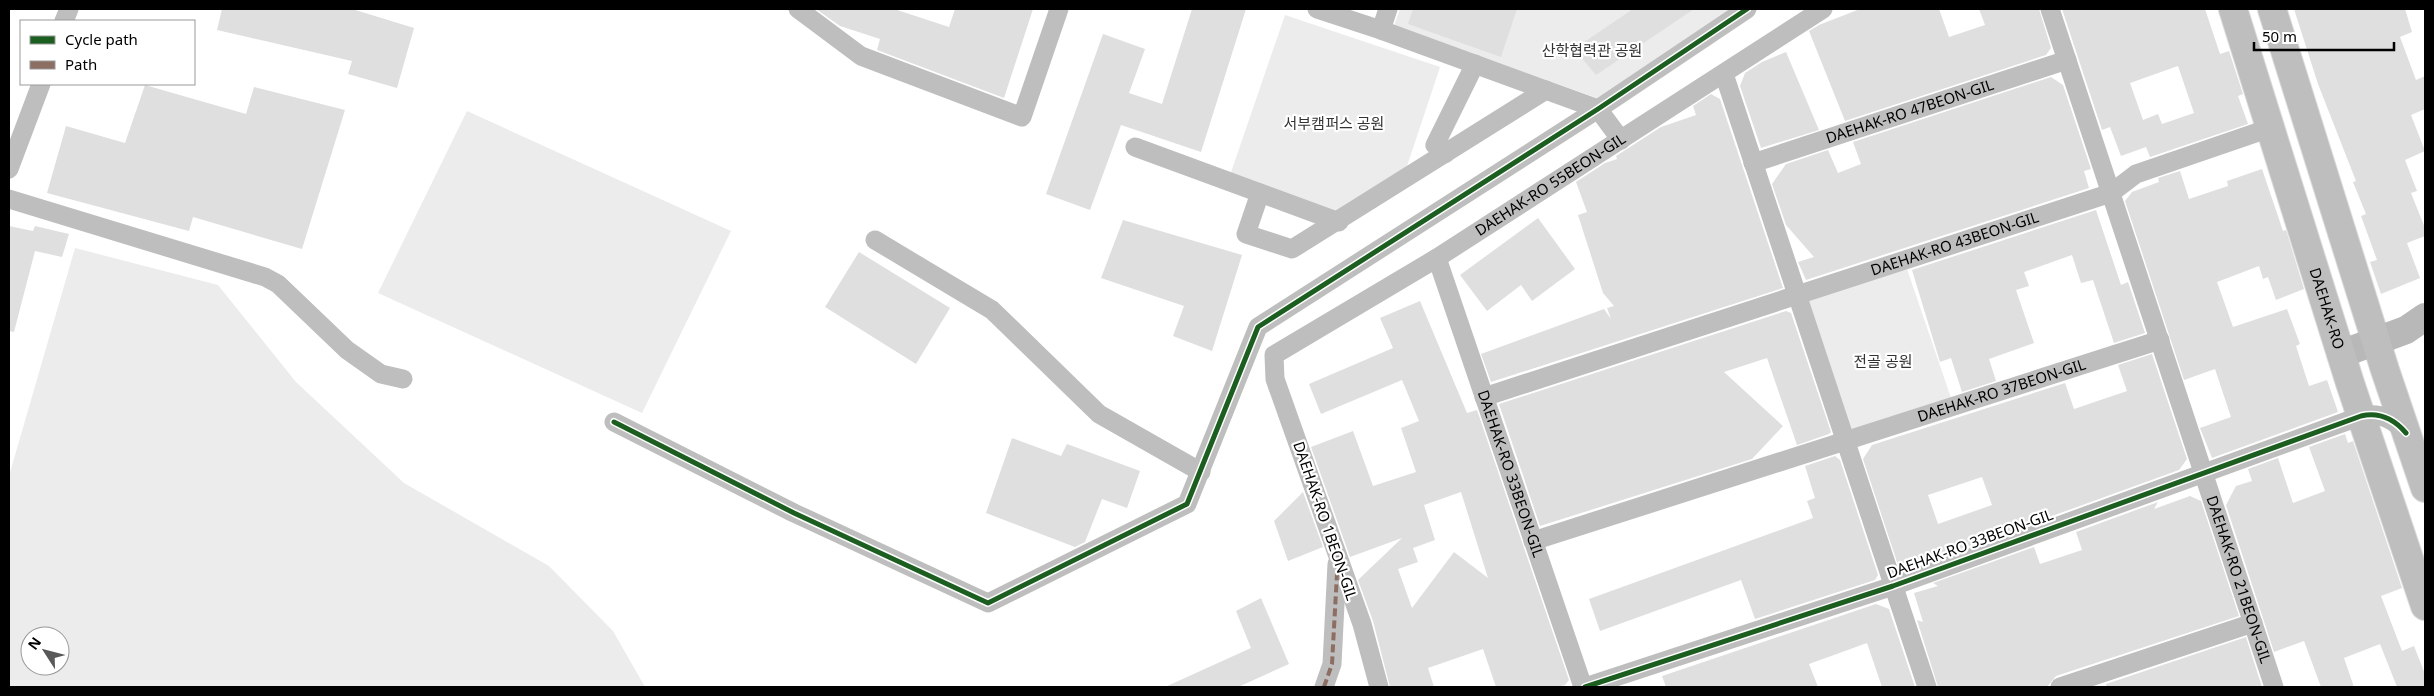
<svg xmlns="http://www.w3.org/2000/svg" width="2434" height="696" font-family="'Noto Sans','Noto Sans KR',sans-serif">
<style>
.green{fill:#ececec;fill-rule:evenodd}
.building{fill:#dfdfdf;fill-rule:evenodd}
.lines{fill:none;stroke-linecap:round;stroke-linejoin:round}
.primary-casing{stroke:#dbdbdb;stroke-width:30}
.street{stroke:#bebebe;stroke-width:19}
.secondary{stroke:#b8b8b8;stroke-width:28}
.primary{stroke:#bebebe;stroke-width:28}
.quiet{stroke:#8d6e63;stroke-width:4;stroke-dasharray:8 4;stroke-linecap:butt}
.cycleway-casing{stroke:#fff;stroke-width:8}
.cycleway{stroke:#1b5e20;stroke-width:5}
.labels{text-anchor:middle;stroke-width:4.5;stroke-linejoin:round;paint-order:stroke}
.park-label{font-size:15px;fill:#333;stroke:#fff}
.street-label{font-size:15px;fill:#000;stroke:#fff}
</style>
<rect width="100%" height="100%" fill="#fff"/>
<!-- green -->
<g class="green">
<polygon points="1400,9 1732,9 1600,99 1394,26"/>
<polygon points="1285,15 1440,67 1402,181 1339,222 1228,181"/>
<polygon points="467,111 731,231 642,413 378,293"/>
<path d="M75 248 218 285 296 382 404 483 549 566 613 631 645 687H9V476ZM30 636H60V666H30Z"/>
<polygon points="1907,269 1951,398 1850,432 1808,300"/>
</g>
<!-- building -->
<g class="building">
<polygon points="222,9 352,9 414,28 397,88 348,74 352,61 217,30"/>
<polygon points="816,9 894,9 949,27 955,9 1033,9 1004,98 877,50 880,39 840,26"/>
<polygon points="1192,9 1246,9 1201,152 1121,125 1090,210 1046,194 1103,34 1145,49 1129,93 1162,104"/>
<polygon points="1413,9 1517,9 1501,57 1408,24"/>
<polygon points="1633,9 1694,9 1596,75 1574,49"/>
<polygon points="1860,9 1939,9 1949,37 1985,25 1979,9 2039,9 2051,48 2046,55 1845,121 1809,31 1819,25"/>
<path d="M2062 9H2205L2220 54 2229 51 2243 94 2238 96 2248 124 2150 157 2146 147 2121 156 2110 127 2102 130ZM2178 66 2194 113 2162 124 2158 114 2143 120 2130 83Z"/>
<polygon points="2294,9 2405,9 2412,32 2400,37 2416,80 2425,76 2425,109 2411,115 2425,151 2405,160 2417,191 2411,193 2425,228 2425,236 2407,243 2420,278 2381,294 2370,262 2377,260 2361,216 2366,214 2353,182 2356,181 2318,84"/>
<polygon points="1786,52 1819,130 1761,148 1740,86 1745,73 1762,62"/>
<polygon points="2051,77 2063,85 2091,169 2084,171 2089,188 1806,280 1798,262 1814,257 1786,225 1772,184 1786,164 1828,150 1838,173 1861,164 1853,142"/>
<polygon points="145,85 246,114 254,87 345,110 302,249 193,217 189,231 47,193 66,126 125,143"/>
<polygon points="1711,94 1720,99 1783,288 1491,382 1481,354 1604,309 1611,319 1607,308 1614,306 1603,293 1578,215 1587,212 1576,182 1605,163 1617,159 1616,156 1661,127 1696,115 1693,106"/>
<polygon points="2262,169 2283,231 2286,230 2287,233 2304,289 2276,300 2268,277 2263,279 2259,266 2217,282 2233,327 2287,309 2300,344 2296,346 2309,386 2327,380 2338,412 2212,458 2200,428 2231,417 2215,369 2184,380 2125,201 2132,192 2159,182 2158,178 2180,171 2189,199 2228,186 2227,181"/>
<polygon points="2096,210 2121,285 2128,282 2145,333 2114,343 2093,280 2081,283 2072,255 2024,272 2029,286 2016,290 2034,343 1989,359 1996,381 1962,392 1951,358 1940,362 1912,270"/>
<polygon points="1538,218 1575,269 1532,301 1521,285 1487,311 1460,275"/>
<polygon points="1123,220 1242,255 1212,351 1173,336 1184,306 1101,278"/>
<polygon points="9,226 33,231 35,226 69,234 62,257 35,251 14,332 9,331"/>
<polygon points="859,252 950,308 916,364 825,307"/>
<path d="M1420 301 1467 413 1477 410 1569 680 1565 685 1557 687H1496L1483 649 1428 668 1434 687H1390L1373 621 1358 580 1402 538 1350 557 1311 447 1353 431 1373 486 1416 472 1401 428 1419 421 1402 380 1321 414 1309 384 1393 348 1380 318ZM1461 492 1488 578 1454 552 1412 608 1398 569 1418 562 1413 548 1435 540 1424 505Z"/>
<polygon points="1786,311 1791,313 1831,432 1829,434 1797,445 1767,358 1724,372 1783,426 1752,459 1540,526 1499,404"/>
<path d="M2152 354 2187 459 2179 470 1906 569 1898 565 1863 459 1872 445 2065 383 2074 409 2127 391 2118 365ZM1982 477 1992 505 1938 524 1928 495Z"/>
<polygon points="2345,434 2348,443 2353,441 2402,588 2381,596 2402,651 2414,646 2425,674 2425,687 2397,687 2380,644 2344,658 2354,687 2321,687 2304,641 2274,652 2226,505 2236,486 2252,481 2248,469 2278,458 2293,503 2325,491 2309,447"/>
<polygon points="1012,438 1061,456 1067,444 1140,471 1127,508 1102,499 1085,542 1075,547 986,513"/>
<polygon points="1835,456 1840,460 1878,575 1875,580 1755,619 1741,580 1600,631 1589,599 1813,518 1807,501 1815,498 1805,466"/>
<polygon points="1303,492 1323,547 1288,561 1274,521"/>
<polygon points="2190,496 2201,501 2239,616 2056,676 2047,687 1938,687 1917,620 1923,622 1914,593 1938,586 1933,583 2034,547 2040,564 2082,550 2076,532 2158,502 2154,509"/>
<polygon points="1261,598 1289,664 1238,687 1165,687 1251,648 1236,611"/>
<polygon points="1876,604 1889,609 1915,687 1882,687 1867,643 1809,664 1818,687 1666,687 1662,676"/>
<polygon points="2246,637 2262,687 2107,687 2106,684"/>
</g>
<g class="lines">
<defs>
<g id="primary">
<path id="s7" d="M2233 9 2350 383 2425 606"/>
<polyline points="2272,9 2385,370 2425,488"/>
</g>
</defs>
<!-- primary casing -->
<use href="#primary" class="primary-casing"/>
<!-- street -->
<g class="street">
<polyline points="798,9 861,56 1022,117 1059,9"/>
<polyline points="1317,9 1381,30 1388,9"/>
<path id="s1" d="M2050 9 2274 687"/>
<polyline points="64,21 69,9"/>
<polyline points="1381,30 1598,109 1621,140"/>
<polyline points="1724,74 1927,687"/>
<polyline points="1135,147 1339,222"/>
<polyline points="1445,154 1435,145 1475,64"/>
<path id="s2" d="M1753 163 2067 60"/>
<polyline points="9,169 41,84"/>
<polyline points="1260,193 1246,234 1292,249 1546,90"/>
<polyline points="9,199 265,277 278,284 347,350 381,374 403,379"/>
<polyline points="875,240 992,310 1099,414 1201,472"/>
<path id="s3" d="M1437 258 1583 687"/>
<path id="s4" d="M1484 397 2111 193 2136 174 2270 128"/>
<polyline points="614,422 794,513 988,603 1187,504 1258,327 1598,109 1747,9"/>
<path id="s5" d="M1533 541 2160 340"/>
<polyline points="1324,687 1332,664 1337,564"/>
<path id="s6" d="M1379 687 1362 624 1275 379 1274 355 1437 258 1823 9"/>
<path d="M1585 687 1893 586 2361 416C2379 412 2394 419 2406 433"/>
<polyline points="2060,687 2253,623"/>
</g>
<!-- secondary -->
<polyline class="secondary" points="2341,354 2406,330 2425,317"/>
<!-- primary -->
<use href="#primary" class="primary"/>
<!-- quiet -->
<polyline class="quiet" points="1324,687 1332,664 1338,556"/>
<defs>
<g id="cycleway">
<polyline points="614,422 794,513 988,603 1187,504 1258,327 1598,109 1747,9"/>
<path d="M1585 687 1893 586 2361 416C2379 412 2394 419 2406 433"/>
</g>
</defs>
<!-- cycleway casing -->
<use href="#cycleway" class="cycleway-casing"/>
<!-- cycleway -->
<use href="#cycleway" class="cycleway"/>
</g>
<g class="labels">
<!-- park labels -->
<g class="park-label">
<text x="1592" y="56">산학협력관 공원</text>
<text x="1334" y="129">서부캠퍼스 공원</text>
<text x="1883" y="367">전골 공원</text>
</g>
<!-- street labels -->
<g class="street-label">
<text dy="5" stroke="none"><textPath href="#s2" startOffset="165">DAEHAK-RO 47BEON-GIL</textPath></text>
<text dy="5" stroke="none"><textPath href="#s6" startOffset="674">DAEHAK-RO 55BEON-GIL</textPath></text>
<text dy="5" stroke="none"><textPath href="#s4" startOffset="495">DAEHAK-RO 43BEON-GIL</textPath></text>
<text dy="5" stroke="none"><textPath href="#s7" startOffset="314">DAEHAK-RO</textPath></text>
<text dy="5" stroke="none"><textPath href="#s5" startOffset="492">DAEHAK-RO 37BEON-GIL</textPath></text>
<text dy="5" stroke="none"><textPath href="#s3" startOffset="228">DAEHAK-RO 33BEON-GIL</textPath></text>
<text transform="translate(1325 521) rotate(71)" y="5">DAEHAK-RO 1BEON-GIL</text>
<text transform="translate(1970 544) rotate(-20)" y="5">DAEHAK-RO 33BEON-GIL</text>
<text dy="5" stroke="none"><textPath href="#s1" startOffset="601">DAEHAK-RO 21BEON-GIL</textPath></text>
</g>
</g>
<!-- border -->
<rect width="2434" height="696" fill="none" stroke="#000000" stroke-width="20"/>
<!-- legend -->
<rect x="20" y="20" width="175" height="65" fill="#ffffff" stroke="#999999"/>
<rect x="30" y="36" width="25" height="8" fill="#1b5e20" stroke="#999999"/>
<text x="65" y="45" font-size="15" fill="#000000">Cycle path</text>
<rect x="30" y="61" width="25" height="8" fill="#8d6e63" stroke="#999999"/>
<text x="65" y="70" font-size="15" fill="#000000">Path</text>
<!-- north arrow -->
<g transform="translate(45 651) rotate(306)"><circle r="24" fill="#ffffff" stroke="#999999"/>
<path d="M0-4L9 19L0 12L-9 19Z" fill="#595959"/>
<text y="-8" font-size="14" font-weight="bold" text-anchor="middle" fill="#000000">N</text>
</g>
<!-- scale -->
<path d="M2254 42v8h140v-8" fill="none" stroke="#000000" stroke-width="2.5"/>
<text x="2262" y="42" font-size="15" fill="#000000" stroke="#ffffff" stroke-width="4" paint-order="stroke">50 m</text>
</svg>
